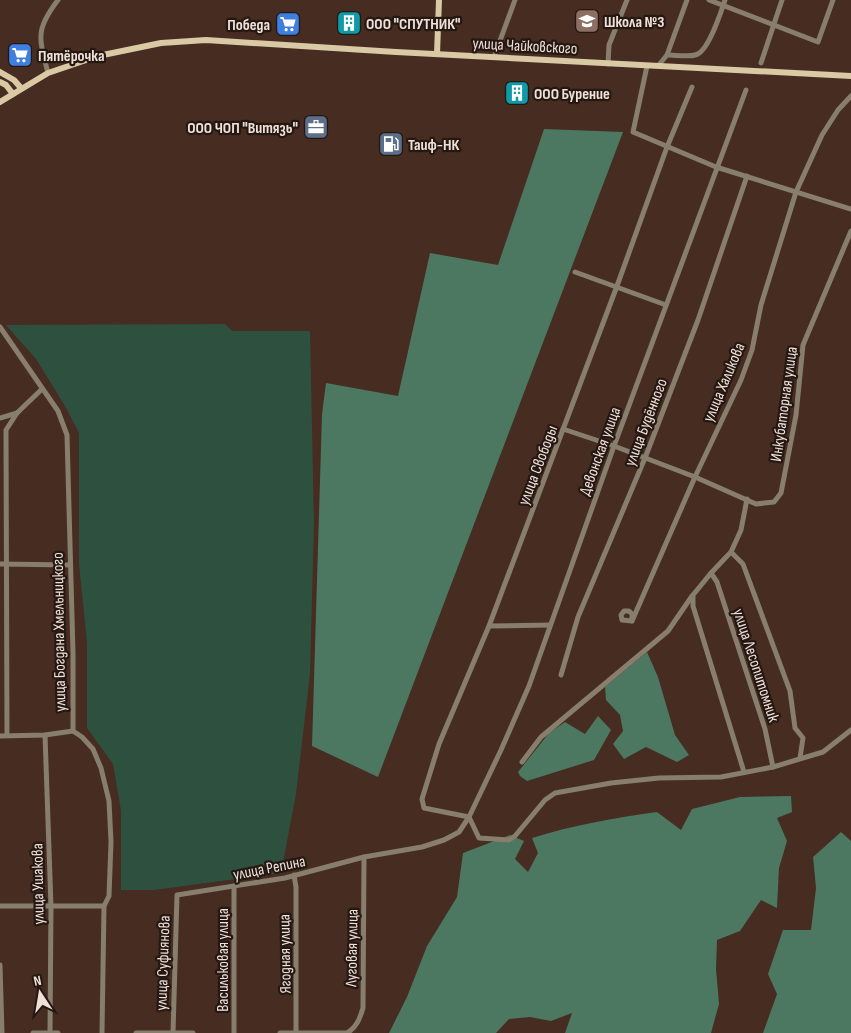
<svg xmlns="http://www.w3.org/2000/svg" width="851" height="1033" font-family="'Sofia Sans Condensed',sans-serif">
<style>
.green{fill:#2d513e}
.forest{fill:#4c7760}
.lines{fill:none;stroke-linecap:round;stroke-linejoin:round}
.minor{stroke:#877e6d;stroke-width:5}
.major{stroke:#dac9a5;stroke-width:6}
.labels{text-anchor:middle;stroke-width:4.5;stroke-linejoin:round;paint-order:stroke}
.poi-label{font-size:16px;font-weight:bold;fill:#f1e0d8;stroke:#241813;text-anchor:start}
.street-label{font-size:16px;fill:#f1e0d8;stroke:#241813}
</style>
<rect width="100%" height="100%" fill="#462c21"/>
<!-- green -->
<polygon class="green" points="225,324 232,331 310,331 314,524 310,674 296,794 281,873 154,890 121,890 121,811 113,764 87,728 87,642 79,564 79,433 65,406 36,359 6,325"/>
<!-- forest -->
<g class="forest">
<polygon points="544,129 623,132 378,777 312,746 322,414 326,383 398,396 430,253 498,265"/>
<polygon points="647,652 658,677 675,735 689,755 677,762 646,747 624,759 613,744 623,731 620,715 606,700 605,687"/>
<polygon points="598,716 611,730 594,760 527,781 520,776 518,772 549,733 565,722 585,734"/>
<path d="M791 796 792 812 777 818 787 841 779 868 777 908 761 900 740 931 717 940 716 969 719 1004 711 1033H565L572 1013 551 1021 530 1017 509 1019 496 1033H389L407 997 427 946 457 897 463 853 510 835 524 841 515 859 528 872 538 853 532 838C573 825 614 818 657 812L681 830 692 809 740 797Z"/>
<polygon points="841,832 851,841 851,1033 763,1033 777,994 768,974 783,930 811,930 816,888 813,857"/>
</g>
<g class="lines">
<!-- minor -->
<g class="minor">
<polyline points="709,0 818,42 833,0"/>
<path d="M667 55C675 55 688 57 695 55 708 53 721 12 725 0"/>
<polyline points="494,57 515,0"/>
<polyline points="761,63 782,0"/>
<polyline points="608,64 609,45 627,0"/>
<polyline points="647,66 633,132 716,167 851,209"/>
<polyline points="658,66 667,55 687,0"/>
<path d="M48 73C39 38 35 30 58 0"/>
<polyline points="575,272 666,305"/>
<polyline points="0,327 58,411 67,435 73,653 73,731 82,737 93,749 101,768 109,801 111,842 109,896 104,906 102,1033"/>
<polyline points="0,418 17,413"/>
<polyline points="563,429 614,446 695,477 756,504 774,502 781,493 796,415 803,345 851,231"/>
<polyline points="731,552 743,564 790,691 795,728 803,738 800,758"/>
<polyline points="0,564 70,565"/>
<polyline points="711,573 717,582 765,729 773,767"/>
<polygon points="624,611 629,611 632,614 632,621 622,620 621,615"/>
<polyline points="632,621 695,477 741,380 752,350 761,305 796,192 822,135 838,110 851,96"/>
<polyline points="489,626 550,625"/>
<polyline points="561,675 578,617 645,458 698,320 747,176"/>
<polyline points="7,735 6,430 17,413 42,389"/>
<polyline points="45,735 51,906 50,1033"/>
<polyline points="0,736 45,735 73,731"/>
<polyline points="522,762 541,737 668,631 692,596"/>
<polyline points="744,772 693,606 693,595 711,573 731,552 741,530 747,499"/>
<polyline points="469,817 424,808 422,799 439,744 489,626 617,286 667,147 692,87"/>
<polyline points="469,817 479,838 509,840 515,836 545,800 555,793 611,783 659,778 721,777 773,767 823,752 851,730"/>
<polyline points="294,875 296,887 296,1033"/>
<polyline points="0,906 104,906"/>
<polyline points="0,965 2,1033"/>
<polyline points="33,1033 58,1033"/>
<polyline points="136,1033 193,1033"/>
<polyline points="173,1033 177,895 285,878 364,857 422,847 444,840 459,832 469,817 501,750 529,686 614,446 746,90"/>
<polyline points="234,1033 234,886"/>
<path d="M280 1033H347C357 1027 360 1018 363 1008L364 857"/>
</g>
<!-- major -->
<g class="major">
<polyline points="437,54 439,0"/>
<polyline points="0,72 14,80 21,88"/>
<polyline points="0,82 6,85 13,94"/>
<polyline points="0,102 48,73 98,56 161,43 206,40 396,52 851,76"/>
</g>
</g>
<!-- icons -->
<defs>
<symbol id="school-square" viewBox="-11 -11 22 22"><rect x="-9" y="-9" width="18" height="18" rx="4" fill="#8d6e63" stroke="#241813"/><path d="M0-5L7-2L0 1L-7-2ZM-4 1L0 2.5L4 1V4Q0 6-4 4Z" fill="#fff"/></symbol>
<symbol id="building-square" viewBox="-11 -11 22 22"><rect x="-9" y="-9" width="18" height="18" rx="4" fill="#0f9aa8" stroke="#241813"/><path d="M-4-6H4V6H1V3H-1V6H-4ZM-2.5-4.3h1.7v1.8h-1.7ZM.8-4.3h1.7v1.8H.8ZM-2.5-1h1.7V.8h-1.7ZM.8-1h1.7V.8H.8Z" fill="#fff"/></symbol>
<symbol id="supermarket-square" viewBox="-11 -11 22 22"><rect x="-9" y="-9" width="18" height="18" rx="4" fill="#3f7fe0" stroke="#241813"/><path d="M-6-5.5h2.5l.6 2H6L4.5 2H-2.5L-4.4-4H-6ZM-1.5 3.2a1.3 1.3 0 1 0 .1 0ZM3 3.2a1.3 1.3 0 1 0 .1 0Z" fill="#fff"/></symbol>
<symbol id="office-square" viewBox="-11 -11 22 22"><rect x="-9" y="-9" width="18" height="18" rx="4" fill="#5c6f8a" stroke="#241813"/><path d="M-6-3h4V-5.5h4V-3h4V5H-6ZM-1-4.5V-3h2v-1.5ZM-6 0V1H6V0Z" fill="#fff"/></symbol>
<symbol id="fuel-square" viewBox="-11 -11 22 22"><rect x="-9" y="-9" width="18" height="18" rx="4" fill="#5c6f8a" stroke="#241813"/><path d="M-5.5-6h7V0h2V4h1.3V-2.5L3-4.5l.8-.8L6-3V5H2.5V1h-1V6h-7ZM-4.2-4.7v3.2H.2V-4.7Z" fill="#fff"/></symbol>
</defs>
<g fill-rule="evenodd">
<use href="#school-square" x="573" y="7" width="28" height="28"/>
<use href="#building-square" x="335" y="9" width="28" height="28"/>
<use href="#supermarket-square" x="274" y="10" width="28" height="28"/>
<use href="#supermarket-square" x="6" y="41" width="28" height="28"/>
<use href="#building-square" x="503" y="79" width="28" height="28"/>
<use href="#office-square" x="302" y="113" width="28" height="28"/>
<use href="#fuel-square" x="377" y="130" width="28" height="28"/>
</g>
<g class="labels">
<!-- poi labels -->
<g class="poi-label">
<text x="604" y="27">Школа №3</text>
<text x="366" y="29">ООО "СПУТНИК"</text>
<text x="270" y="30" text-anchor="end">Победа</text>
<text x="38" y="61">Пятёрочка</text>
<text x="534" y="99">ООО Бурение</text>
<text x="298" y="133" text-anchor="end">ООО ЧОП "Витязь"</text>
<text x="408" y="150">Таиф-НК</text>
</g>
<!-- street labels -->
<g class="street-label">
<text transform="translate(525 45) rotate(3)" y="6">улица Чайковского</text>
<text transform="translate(723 382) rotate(-67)" y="6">улица Халикова</text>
<text transform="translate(783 404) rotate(-82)" y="6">Инкубаторная улица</text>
<text transform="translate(645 422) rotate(-69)" y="6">улица Будённого</text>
<text transform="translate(599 451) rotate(-70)" y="6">Девонская улица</text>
<text transform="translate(537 465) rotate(-69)" y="6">улица Свободы</text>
<text transform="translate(58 632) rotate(-91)" y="6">улица Богдана Хмельницкого</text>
<text transform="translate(757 665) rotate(72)" y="6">улица Лесопитомник</text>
<text transform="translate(269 867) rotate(-11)" y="6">улица Репина</text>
<text transform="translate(37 884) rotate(-91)" y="6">улица Ушакова</text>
<text transform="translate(351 948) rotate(-89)" y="6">Луговая улица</text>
<text transform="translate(284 954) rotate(-91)" y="6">Ягодная улица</text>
<text transform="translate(222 960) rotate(-90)" y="6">Васильковая улица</text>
<text transform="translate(162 963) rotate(-88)" y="6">улица Суфиянова</text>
</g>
</g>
<!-- north arrow -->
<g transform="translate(40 993) rotate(348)" stroke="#241813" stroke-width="4" paint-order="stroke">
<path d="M0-4L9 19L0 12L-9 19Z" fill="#f1e0d8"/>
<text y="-8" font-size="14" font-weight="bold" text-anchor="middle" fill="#f1e0d8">N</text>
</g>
</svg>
